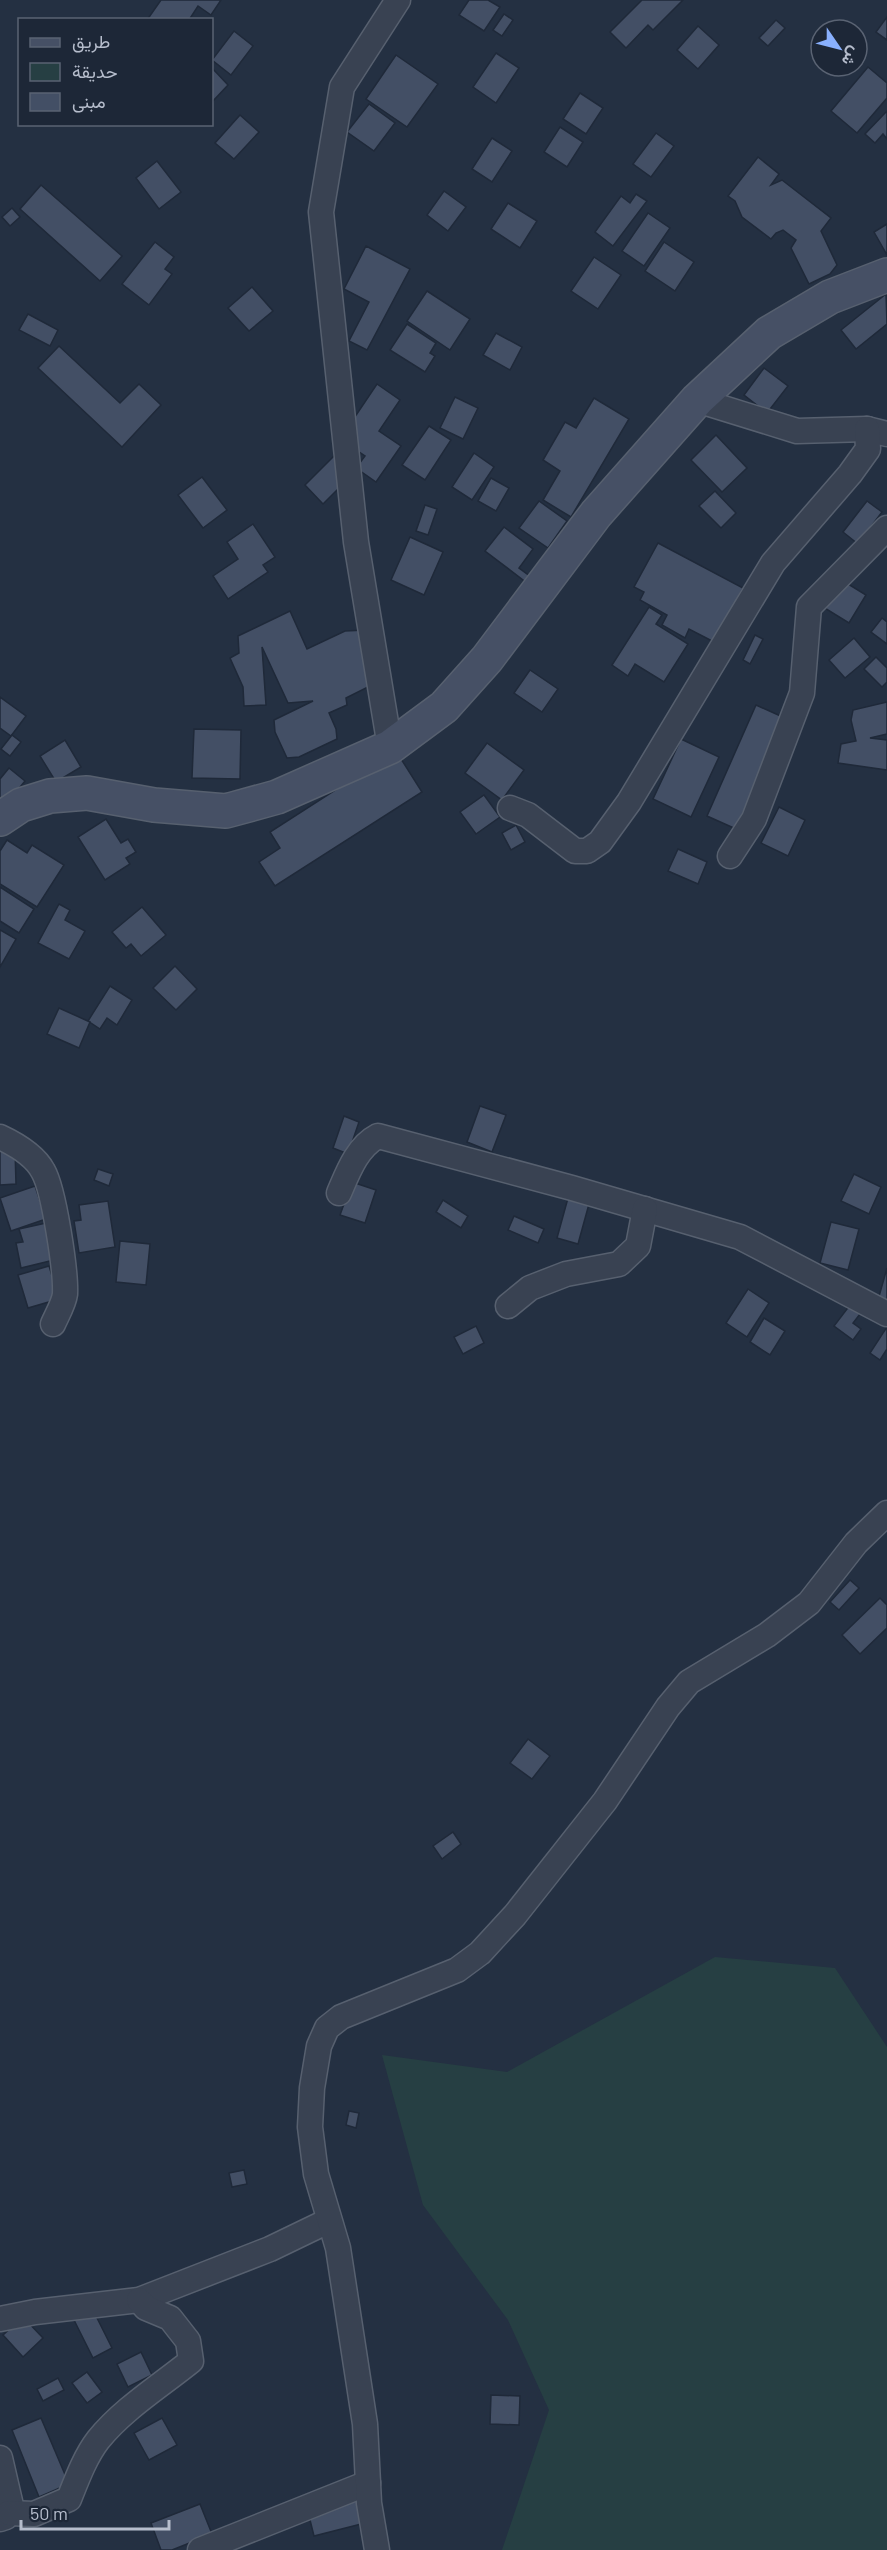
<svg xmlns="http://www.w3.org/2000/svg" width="887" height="2550" font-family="Barlow,Vazirmatn,sans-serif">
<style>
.green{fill:#263f43}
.building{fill:#434f65;stroke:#1f2939;stroke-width:1.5}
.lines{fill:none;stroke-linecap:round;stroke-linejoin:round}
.minor-casing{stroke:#57606f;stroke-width:27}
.secondary-casing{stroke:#57606f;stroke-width:36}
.minor{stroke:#394252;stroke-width:24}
.secondary{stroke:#465065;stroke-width:33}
</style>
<rect width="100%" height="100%" fill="#243042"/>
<!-- green -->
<polygon class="green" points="715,1957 835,1968 887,2047 887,2550 502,2550 549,2410 508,2320 423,2205 382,2055 507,2072"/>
<!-- building -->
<g class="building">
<polygon points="161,0 221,0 211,15 198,6 189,20 147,20"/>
<polygon points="469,0 488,0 500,7 484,31 459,15"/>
<polygon points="642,0 683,0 653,30 648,25 626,48 610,32"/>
<polygon points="504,14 513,20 502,36 493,30"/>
<polygon points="887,17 887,40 876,32"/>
<polygon points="776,20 785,28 768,46 759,38"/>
<polygon points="698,26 719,45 698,69 677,50"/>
<polygon points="234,31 253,46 231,75 212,60"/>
<polygon points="496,53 519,68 496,103 473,87"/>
<polygon points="396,55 438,84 407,127 366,99"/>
<polygon points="868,67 887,83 887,98 857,133 831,111"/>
<polygon points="212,68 228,85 212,102"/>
<polygon points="580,93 603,108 586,134 563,119"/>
<polygon points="369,104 395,123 374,151 347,132"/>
<polygon points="887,111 887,139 883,134 875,143 865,134"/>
<polygon points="240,115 259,132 234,159 215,143"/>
<polygon points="560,127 583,142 567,167 544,152"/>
<polygon points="656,133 674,146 651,177 633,164"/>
<polygon points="492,138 512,151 492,182 472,169"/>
<polygon points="758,157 779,174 771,185 782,180 831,218 821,231 837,265 830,274 809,284 791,248 796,240 783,230 776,233 771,239 742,217 735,201 728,196"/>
<polygon points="157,161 181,192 159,209 136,178"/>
<polygon points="41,185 122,256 100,281 20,209"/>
<polygon points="444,191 466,207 448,231 427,215"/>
<polygon points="636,194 647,201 613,246 595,232 621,196 630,203"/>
<polygon points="508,203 537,221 520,248 491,229"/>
<polygon points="12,208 20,217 10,226 2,217"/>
<polygon points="648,213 670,228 644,266 622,251"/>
<polygon points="887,224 887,255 874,232"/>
<polygon points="155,242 174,257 165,269 172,274 149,305 122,284"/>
<polygon points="664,242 694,262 675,291 645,271"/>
<polygon points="366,246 410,269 367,350 349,341 369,302 344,289"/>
<polygon points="594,257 621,275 598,309 571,291"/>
<polygon points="252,287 273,311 249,331 228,308"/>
<polygon points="427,291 470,319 450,350 407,321"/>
<polygon points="886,294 887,324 856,349 841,330"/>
<polygon points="28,314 58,330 50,346 19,330"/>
<polygon points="407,324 436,343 430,353 435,356 425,372 390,350"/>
<polygon points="496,333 522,347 510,370 483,355"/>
<polygon points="59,346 120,403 139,384 161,405 122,447 38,368"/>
<polygon points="764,368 788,386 767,413 744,395"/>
<polygon points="377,384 400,400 379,431 401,446 376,482 356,468 365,456 340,439"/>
<polygon points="455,397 478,408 463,439 440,428"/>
<polygon points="594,398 629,419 571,517 543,500 560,471 543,460 565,422 576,428"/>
<polygon points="429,426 451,440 425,480 402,465"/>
<polygon points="716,435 747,468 722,492 691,460"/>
<polygon points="337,453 344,483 323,504 305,485"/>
<polygon points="474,453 494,467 472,500 452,487"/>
<polygon points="202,477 227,510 203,528 178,495"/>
<polygon points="491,478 509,488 496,511 478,501"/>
<polygon points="715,491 736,513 721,528 699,506"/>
<polygon points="539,501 567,521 548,548 519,528"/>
<polygon points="867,501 882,512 858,544 843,532"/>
<polygon points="425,505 437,509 428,535 416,531"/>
<polygon points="253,524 275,557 263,565 268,572 228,599 213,576 238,559 227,542"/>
<polygon points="504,527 533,549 519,568 531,577 527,583 485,551"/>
<polygon points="410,537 443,552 424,595 391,580"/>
<polygon points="658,543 743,588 714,642 689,629 685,638 662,625 667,615 640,600 644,592 634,587"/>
<polygon points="840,579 866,595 849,623 823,607"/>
<polygon points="649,607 662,615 656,624 688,644 664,682 635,664 628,676 612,665"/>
<polygon points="290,611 307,649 345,631 366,630 372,685 346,698 347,705 329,713 336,729 337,739 299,757 287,758 275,732 274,720 313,701 288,703 262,647 266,705 244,706 243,687 230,658 239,653 238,636"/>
<polygon points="882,618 887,622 887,644 871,632"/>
<polygon points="755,635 763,639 750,664 743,660"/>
<polygon points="854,638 870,657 845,678 829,660"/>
<polygon points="876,657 887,668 887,682 882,687 864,669"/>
<polygon points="530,670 558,689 542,712 514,693"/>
<polygon points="0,697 26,716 11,736 0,728"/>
<polygon points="887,702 887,734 870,738 887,740 887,770 838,763 841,744 856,741 851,720 853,710"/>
<polygon points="756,705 785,718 736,829 707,816"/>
<polygon points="194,729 241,730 240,779 192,778"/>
<polygon points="12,735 21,742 10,756 1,749"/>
<polygon points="681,739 719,757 691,817 653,799"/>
<polygon points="65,740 81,767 56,782 40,756"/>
<polygon points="487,743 524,770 502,800 465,773"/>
<polygon points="396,751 422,792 275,886 259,862 280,848 270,832"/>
<polygon points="9,768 25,781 7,803 0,798 0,779"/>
<polygon points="484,795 500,817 476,834 460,812"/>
<polygon points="779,807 805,820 788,856 761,843"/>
<polygon points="106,819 121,843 128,839 136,852 126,858 130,864 105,880 78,837"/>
<polygon points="516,825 525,842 511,850 502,833"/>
<polygon points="7,840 27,853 32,845 64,865 37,907 0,884 0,851"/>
<polygon points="678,849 707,862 698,884 668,871"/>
<polygon points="0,887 34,909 19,933 0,921"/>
<polygon points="59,904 70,910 65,920 85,931 69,959 38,943"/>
<polygon points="142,907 166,935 141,956 131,944 126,948 112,932"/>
<polygon points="0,930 16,939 0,967"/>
<polygon points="175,966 197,989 176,1010 153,988"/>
<polygon points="110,986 132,1000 117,1025 107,1018 100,1029 88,1021"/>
<polygon points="59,1008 90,1022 79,1048 47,1034"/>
<polygon points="480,1106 506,1115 492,1152 467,1142"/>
<polygon points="344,1116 359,1122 348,1154 333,1148"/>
<polygon points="0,1150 15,1150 16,1184 0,1185"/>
<polygon points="98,1169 113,1174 109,1186 94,1180"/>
<polygon points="854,1174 881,1187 869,1214 841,1201"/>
<polygon points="352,1182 376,1190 365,1223 340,1215"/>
<polygon points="35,1186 46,1219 11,1231 0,1198"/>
<polygon points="568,1198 589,1204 578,1244 557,1238"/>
<polygon points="443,1200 468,1216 461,1228 436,1212"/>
<polygon points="108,1201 115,1247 79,1253 74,1221 81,1220 79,1205"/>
<polygon points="514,1216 544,1229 538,1243 508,1230"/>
<polygon points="831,1222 859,1229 848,1270 820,1263"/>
<polygon points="46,1223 54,1260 21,1268 16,1243 23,1242 19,1229"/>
<polygon points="120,1241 150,1244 146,1285 116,1282"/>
<polygon points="49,1266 59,1299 28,1308 18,1275"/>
<polygon points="887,1268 887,1302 878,1300"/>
<polygon points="748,1289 769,1303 747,1337 726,1323"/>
<polygon points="850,1305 860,1314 853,1323 861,1329 853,1340 834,1326"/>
<polygon points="764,1318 785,1331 770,1355 750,1342"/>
<polygon points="476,1326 484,1343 463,1354 454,1337"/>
<polygon points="887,1327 887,1349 880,1360 870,1353"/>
<polygon points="850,1580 859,1588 839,1610 830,1602"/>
<polygon points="880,1598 887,1605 887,1628 860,1654 842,1635"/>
<polygon points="528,1739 550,1756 532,1779 510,1763"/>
<polygon points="453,1832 461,1844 442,1859 433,1846"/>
<polygon points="349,2111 359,2113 356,2128 346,2125"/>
<polygon points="244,2170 247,2184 232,2187 229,2173"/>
<polygon points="93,2310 112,2348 93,2358 74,2320"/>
<polygon points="23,2317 43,2338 23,2357 3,2335"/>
<polygon points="141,2352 152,2375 128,2387 117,2364"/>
<polygon points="87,2372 102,2392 87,2403 72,2383"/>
<polygon points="58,2378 64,2390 43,2401 37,2389"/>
<polygon points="491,2395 520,2396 519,2425 490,2424"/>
<polygon points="41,2418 69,2484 39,2497 12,2430"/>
<polygon points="162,2418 177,2445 149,2460 134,2433"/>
<polygon points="362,2498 369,2522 314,2536 308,2512"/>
<polygon points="200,2504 212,2534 172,2550 161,2550 151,2523"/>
</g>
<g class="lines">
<defs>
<g id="minor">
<polyline points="697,400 797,431 867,429 887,434"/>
<polyline points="390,747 356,542 321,212 342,87 398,0"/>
<polyline points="510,808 528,815 575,851 587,851 600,842 629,802 773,563 850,474 868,449 867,429"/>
<polyline points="730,856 754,819 802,693 809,607 887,528"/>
<path d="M0 1137C15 1144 35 1156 43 1171 54 1190 66 1271 65 1294 64 1303 57 1315 53 1324"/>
<path d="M339 1193C348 1172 357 1147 378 1136L572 1188 740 1237 887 1314"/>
<polyline points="508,1306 530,1288 566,1274 619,1264 638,1246 645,1209"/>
<polyline points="0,2319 35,2312 139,2300 270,2249 328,2221"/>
<polyline points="0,2458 12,2510 6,2517 0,2519"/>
<path d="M9 2513 34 2514 69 2499C77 2479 85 2457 98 2440 123 2409 160 2386 191 2361L188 2341 170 2318 146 2308 139 2300"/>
<polyline points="200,2550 368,2483"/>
<polyline points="377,2550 369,2503 365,2424 338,2248 316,2174 310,2127 312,2088 319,2046 327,2028 341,2017 457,1970 480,1953 515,1915 605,1801 668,1707 689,1682 767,1635 809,1603 856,1543 887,1513"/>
</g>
<polyline id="secondary" points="0,819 21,805 50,796 87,793 154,805 226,811 277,797 390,747 444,707 487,659 596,514 697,400 769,333 830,297 887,275"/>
</defs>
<!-- minor casing -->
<use href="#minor" class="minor-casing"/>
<!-- secondary casing -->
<use href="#secondary" class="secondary-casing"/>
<!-- minor -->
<use href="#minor" class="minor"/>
<!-- secondary -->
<use href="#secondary" class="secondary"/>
</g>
<!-- legend -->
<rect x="18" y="18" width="195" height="108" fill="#1d2737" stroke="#5a6373" stroke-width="1.5"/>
<rect x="30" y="38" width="30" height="9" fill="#465065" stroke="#5a6373" stroke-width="1.5"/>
<text x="72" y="48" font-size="18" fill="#b6bdcc">طريق</text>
<rect x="30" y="63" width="30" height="18" fill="#263f43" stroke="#5a6373" stroke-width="1.5"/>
<text x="72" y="78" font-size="18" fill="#b6bdcc">حديقة</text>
<rect x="30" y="93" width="30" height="18" fill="#434f65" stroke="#5a6373" stroke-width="1.5"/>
<text x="72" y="108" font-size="18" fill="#b6bdcc">مبنى</text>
<!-- north arrow -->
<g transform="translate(839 48) rotate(125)"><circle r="28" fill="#1d2737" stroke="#5a6373" stroke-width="1.5"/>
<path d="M0-4.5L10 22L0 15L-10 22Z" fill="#89b0fe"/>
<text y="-9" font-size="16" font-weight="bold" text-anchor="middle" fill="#b6bdcc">ش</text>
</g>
<!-- scale -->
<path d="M21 2520v9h148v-9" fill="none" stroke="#b6bdcc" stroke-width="3"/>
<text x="30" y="2520" font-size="18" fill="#b6bdcc" stroke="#1d2737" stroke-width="4.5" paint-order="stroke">50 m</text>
</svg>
